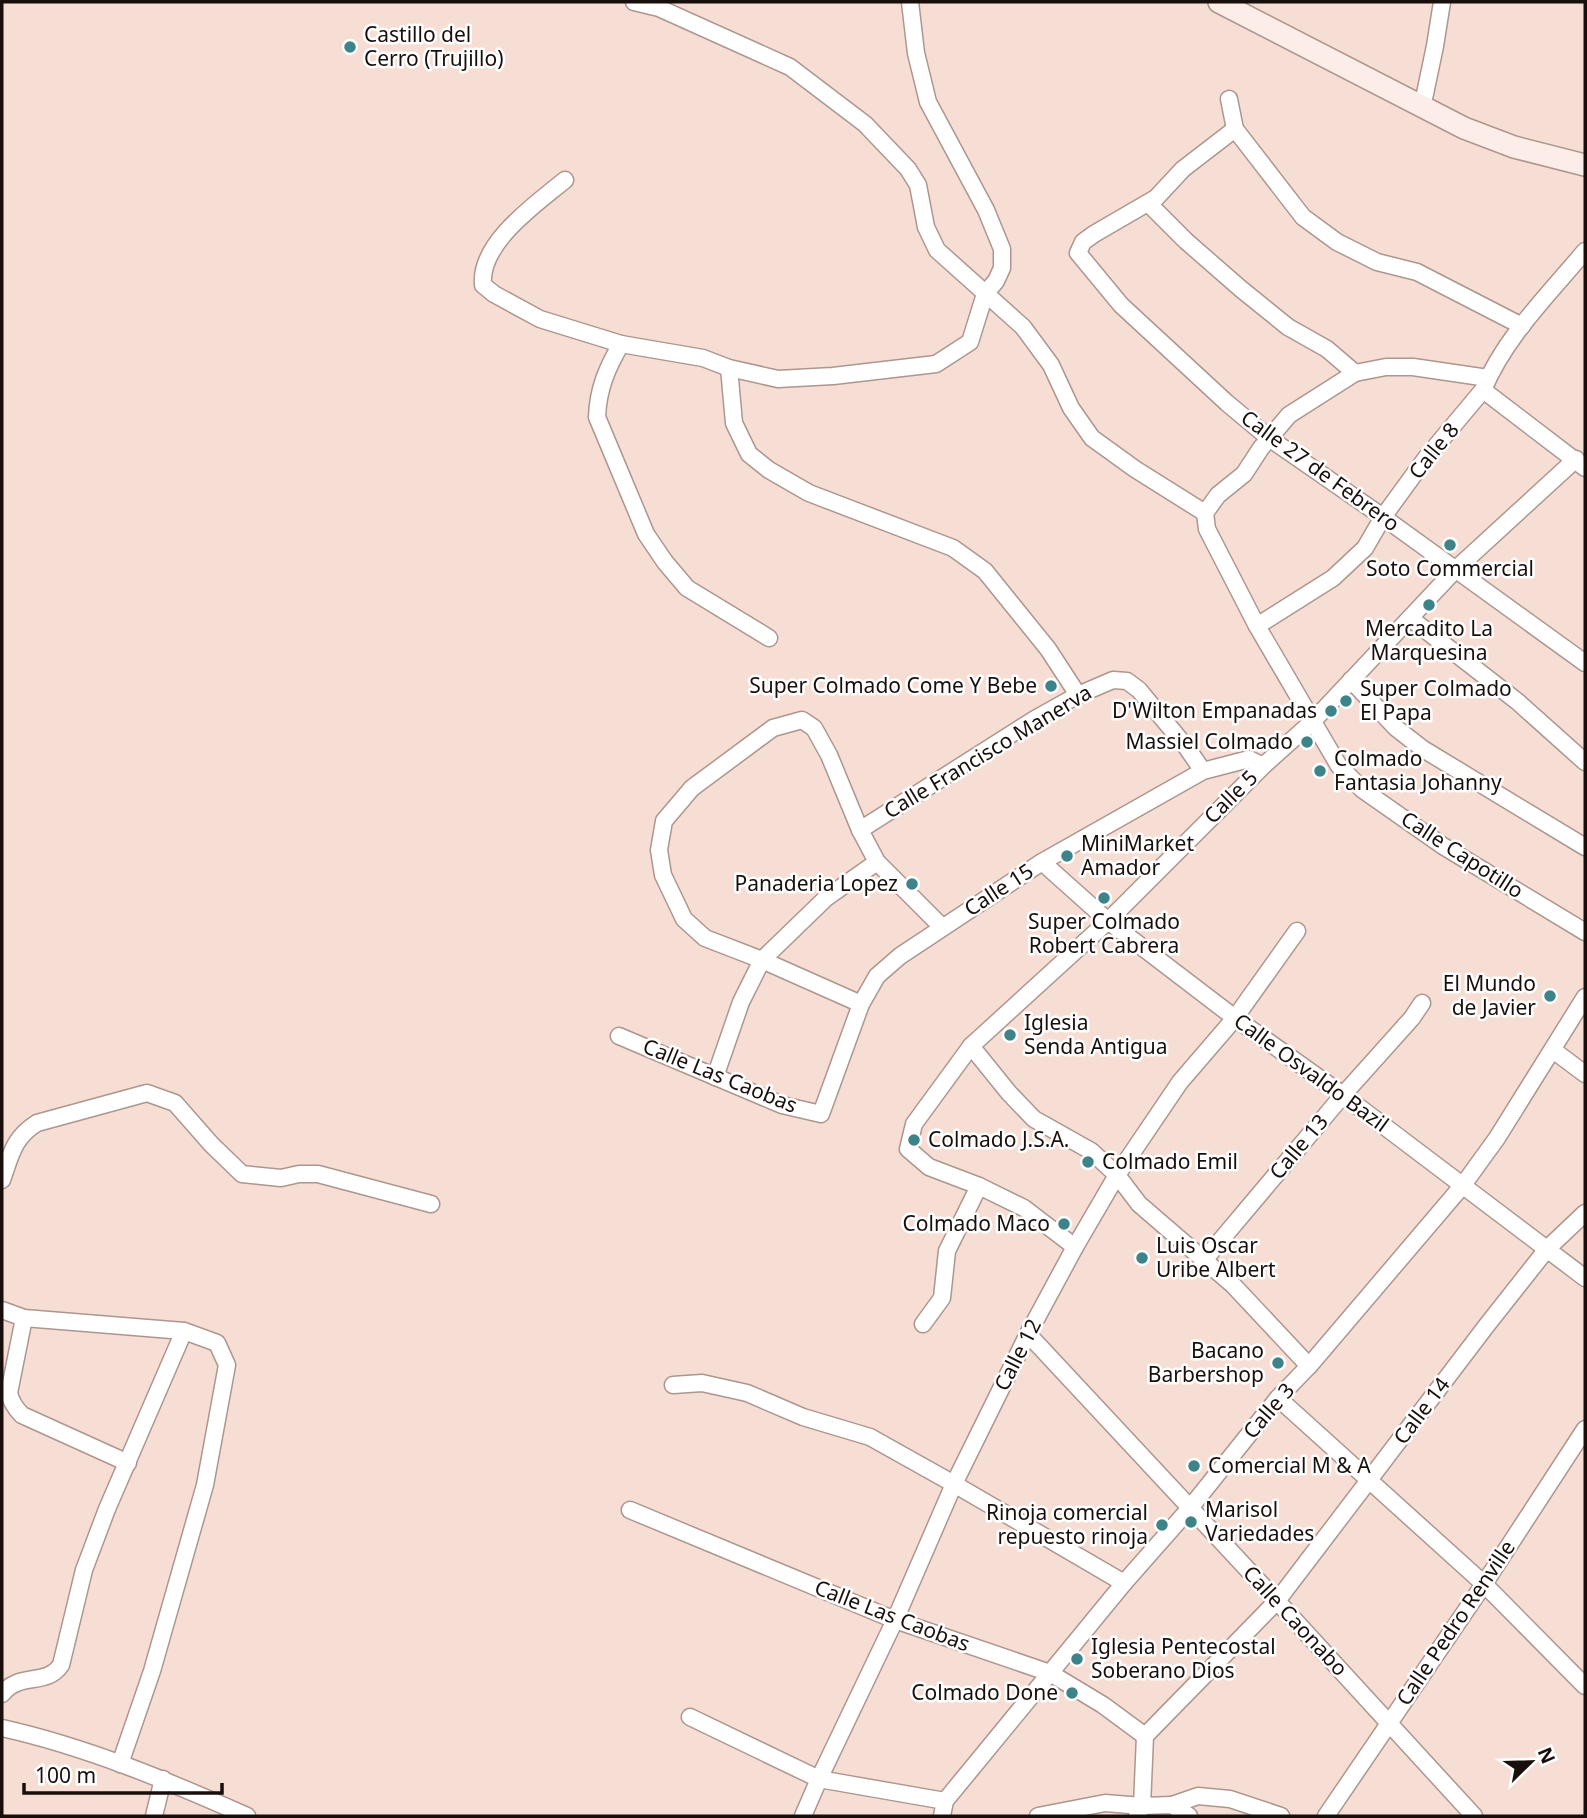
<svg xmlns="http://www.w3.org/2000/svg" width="1587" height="1818" font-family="'Noto Sans',sans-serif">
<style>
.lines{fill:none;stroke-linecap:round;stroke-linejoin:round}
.street-casing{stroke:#ad968e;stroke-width:19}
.secondary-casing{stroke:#ad968e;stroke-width:24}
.street{stroke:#fff;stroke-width:16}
.secondary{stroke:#fcede8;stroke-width:21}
.poi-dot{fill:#3c848a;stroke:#fff;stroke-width:2.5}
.labels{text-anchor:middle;stroke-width:5;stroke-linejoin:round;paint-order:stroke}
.poi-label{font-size:21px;fill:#180f0c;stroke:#fff;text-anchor:start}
.street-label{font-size:21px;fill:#180f0c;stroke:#fff}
</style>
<rect width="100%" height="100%" fill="#f7ded5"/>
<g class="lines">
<defs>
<g id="street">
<polyline points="634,2 659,8 790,67 865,124 908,169 918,185 926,227 937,250 1023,327 1051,365 1071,408 1092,438 1135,469 1205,513"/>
<polyline points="1229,99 1235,129 1303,217 1337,242 1377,262 1417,272 1522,326"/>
<polyline points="1422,108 1435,46 1442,2"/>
<polyline points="1235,129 1183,169 1156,198 1094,234 1083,242 1078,253 1121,305 1227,403 1269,438 1383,517 1585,663"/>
<path d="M565 180C536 204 479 243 483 285L494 294 540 319 621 344 703 358 729 368 778 379 833 376 936 364 970 342 985 294 996 281 1002 268V249L986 210 928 102 916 53 910 2"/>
<polyline points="1148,203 1186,241 1241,289 1288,327 1327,349 1355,373"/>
<path d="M621 344C607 368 598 389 597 417L646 534 665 562 687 588 769 638"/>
<polyline points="729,368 734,423 749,454 769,470 809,493 953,548 985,571 1048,649 1078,695"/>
<polyline points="1483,390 1585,468"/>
<polyline points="1205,513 1207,529 1257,626 1339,766 1363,790 1443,846 1585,932"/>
<polyline points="1205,513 1218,495 1244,474 1261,448 1289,415 1355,373 1386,367 1413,367 1488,378"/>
<polyline points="1410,618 1518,702 1585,762"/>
<path d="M1257 626 1333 578 1365 548 1383 517 1426 458 1483 390C1505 337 1549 294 1585 251"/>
<polyline points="1351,680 1396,728 1423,749 1585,847"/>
<polyline points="860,830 1035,719 1078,695 1113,680 1127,681 1139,690 1187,748 1203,771"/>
<polyline points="1042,862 1108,921 1235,1018 1343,1095 1585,1278"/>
<polyline points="861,1004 762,960 705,938 684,919 663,875 659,850 664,821 692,788 773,728 802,720 814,728 829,755 860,830 877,862 942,927"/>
<polyline points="619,1036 782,1105 821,1114 861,1004 877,976 900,956 1042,862 1203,771 1249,759 1263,766"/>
<polyline points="971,1046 1009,1093 1034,1119 1091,1151 1117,1175 1139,1204 1233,1285 1309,1366"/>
<polyline points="1553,1050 1585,1074"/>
<polyline points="715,1077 741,1002 762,960 826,898 877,862"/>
<path d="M2 1180C11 1155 13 1138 37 1123L147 1093 175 1103 211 1144 242 1174 281 1178 299 1174H318L431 1204"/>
<polyline points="1075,1247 1024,1208 979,1186 929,1167 908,1149 914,1124 971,1046 1108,921 1263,766 1312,722 1456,569 1576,459"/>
<polyline points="1205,1259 1343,1095 1412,1018 1422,1003"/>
<polyline points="2,1310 24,1318 184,1331 217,1343 227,1365 205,1485 152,1671 120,1764"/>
<path d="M24 1318 9 1393C11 1402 15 1408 22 1415L128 1463"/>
<polyline points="923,1324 942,1298 947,1251 979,1186"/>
<polyline points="1028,1334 1277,1601 1474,1816"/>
<polyline points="673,1385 702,1383 747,1393 803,1417 870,1437 954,1484 1124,1583"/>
<polyline points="1278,1398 1484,1584 1585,1686"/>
<polyline points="630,1510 895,1620 1050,1673 1103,1705 1145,1736"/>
<path d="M2 1694C20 1671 46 1687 61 1665L84 1570 107 1509 184 1331"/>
<polyline points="690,1717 819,1779 945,1801"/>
<path d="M2 1728C87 1747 168 1781 247 1816"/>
<polyline points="1172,1805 1198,1796 1230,1799 1281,1816"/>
<polyline points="154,1816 163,1779"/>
<polyline points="803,1816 819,1779 895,1620 954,1484 1028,1334 1075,1247 1117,1175 1180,1082 1235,1018 1297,931"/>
<polyline points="942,1816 945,1801 1124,1583 1190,1508 1278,1398 1309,1366 1463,1185 1497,1138 1585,997"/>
<polyline points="1038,1816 1105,1803 1142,1806 1172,1805 1189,1816"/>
<polyline points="1137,1816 1142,1806 1145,1736 1277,1601 1487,1325 1547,1249 1585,1213"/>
<polyline points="1326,1816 1484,1584 1585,1429"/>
</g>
<polyline id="secondary" points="1219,2 1464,128 1514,147 1585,165"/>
</defs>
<!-- street casing -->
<use href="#street" class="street-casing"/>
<!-- secondary casing -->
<use href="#secondary" class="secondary-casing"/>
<!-- street -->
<use href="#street" class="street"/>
<!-- secondary -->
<use href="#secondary" class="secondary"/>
</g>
<!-- markers -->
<g class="poi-dot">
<circle cx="350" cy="47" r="7"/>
<circle cx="1450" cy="545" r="7"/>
<circle cx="1429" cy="605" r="7"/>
<circle cx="1051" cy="686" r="7"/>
<circle cx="1346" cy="701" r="7"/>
<circle cx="1331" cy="711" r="7"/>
<circle cx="1307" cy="742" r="7"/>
<circle cx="1320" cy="771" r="7"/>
<circle cx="1067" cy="856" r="7"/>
<circle cx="912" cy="884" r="7"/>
<circle cx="1104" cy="898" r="7"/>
<circle cx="1550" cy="996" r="7"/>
<circle cx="1010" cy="1035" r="7"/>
<circle cx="914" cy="1140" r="7"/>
<circle cx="1088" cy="1162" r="7"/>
<circle cx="1064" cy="1224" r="7"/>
<circle cx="1142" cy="1258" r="7"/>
<circle cx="1278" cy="1363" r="7"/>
<circle cx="1194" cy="1466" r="7"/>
<circle cx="1191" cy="1522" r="7"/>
<circle cx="1162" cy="1525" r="7"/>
<circle cx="1077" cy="1659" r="7"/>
<circle cx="1072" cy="1693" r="7"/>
</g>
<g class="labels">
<!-- poi labels -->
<g class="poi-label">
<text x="364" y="42">Castillo del<tspan x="364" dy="24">Cerro (Trujillo)</tspan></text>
<text x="1450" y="576" text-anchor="middle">Soto Commercial</text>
<text x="1429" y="636" text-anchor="middle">Mercadito La<tspan x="1429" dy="24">Marquesina</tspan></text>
<text x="1037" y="693" text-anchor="end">Super Colmado Come Y Bebe</text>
<text x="1360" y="696">Super Colmado<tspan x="1360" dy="24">El Papa</tspan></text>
<text x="1317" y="718" text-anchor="end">D'Wilton Empanadas</text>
<text x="1293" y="749" text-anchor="end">Massiel Colmado</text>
<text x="1334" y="766">Colmado<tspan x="1334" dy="24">Fantasia Johanny</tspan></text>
<text x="1081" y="851">MiniMarket<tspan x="1081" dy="24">Amador</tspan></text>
<text x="898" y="891" text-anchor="end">Panaderia Lopez</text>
<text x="1104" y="929" text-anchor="middle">Super Colmado<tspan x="1104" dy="24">Robert Cabrera</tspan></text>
<text x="1536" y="991" text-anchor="end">El Mundo<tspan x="1536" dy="24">de Javier</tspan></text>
<text x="1024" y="1030">Iglesia<tspan x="1024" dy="24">Senda Antigua</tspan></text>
<text x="928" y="1147">Colmado J.S.A.</text>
<text x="1102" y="1169">Colmado Emil</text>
<text x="1050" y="1231" text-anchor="end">Colmado Maco</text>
<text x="1156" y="1253">Luis Oscar<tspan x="1156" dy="24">Uribe Albert</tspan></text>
<text x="1264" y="1358" text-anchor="end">Bacano<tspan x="1264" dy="24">Barbershop</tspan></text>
<text x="1208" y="1473">Comercial M &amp; A</text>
<text x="1205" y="1517">Marisol<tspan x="1205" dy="24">Variedades</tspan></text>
<text x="1148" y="1520" text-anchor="end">Rinoja comercial<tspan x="1148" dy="24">repuesto rinoja</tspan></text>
<text x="1091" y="1654">Iglesia Pentecostal<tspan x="1091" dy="24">Soberano Dios</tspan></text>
<text x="1058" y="1700" text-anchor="end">Colmado Done</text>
</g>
<!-- street labels -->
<g class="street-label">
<text transform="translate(1434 451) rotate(-51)" y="7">Calle 8</text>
<text transform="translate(1320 471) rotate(36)" y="7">Calle 27 de Febrero</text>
<text transform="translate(988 752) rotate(-31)" y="7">Calle Francisco Manerva</text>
<text transform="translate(1231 797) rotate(-45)" y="7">Calle 5</text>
<text transform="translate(1462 855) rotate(33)" y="7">Calle Capotillo</text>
<text transform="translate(999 890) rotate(-33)" y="7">Calle 15</text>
<text transform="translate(1311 1073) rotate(36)" y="7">Calle Osvaldo Bazil</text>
<text transform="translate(720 1076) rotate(22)" y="7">Calle Las Caobas</text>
<text transform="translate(1299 1147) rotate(-50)" y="7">Calle 13</text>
<text transform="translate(1018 1355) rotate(-63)" y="7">Calle 12</text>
<text transform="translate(1269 1411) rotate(-49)" y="7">Calle 3</text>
<text transform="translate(1422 1411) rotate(-53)" y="7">Calle 14</text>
<text transform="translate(892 1616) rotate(21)" y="7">Calle Las Caobas</text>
<text transform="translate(1295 1621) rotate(47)" y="7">Calle Caonabo</text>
<text transform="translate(1456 1623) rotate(-56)" y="7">Calle Pedro Renville</text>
</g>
</g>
<!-- border -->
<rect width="1587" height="1818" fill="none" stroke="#180f0c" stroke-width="7"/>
<!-- north arrow -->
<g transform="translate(1531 1762) rotate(67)" stroke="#ffffff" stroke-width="5" paint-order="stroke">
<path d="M0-5L12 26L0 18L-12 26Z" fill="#180f0c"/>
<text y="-10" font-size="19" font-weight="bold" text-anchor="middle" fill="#180f0c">N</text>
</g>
<!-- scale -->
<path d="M24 1783v10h198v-10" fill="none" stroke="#180f0c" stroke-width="3.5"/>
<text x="35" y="1783" font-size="21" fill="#180f0c" stroke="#ffffff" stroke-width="5" paint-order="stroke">100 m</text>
</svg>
